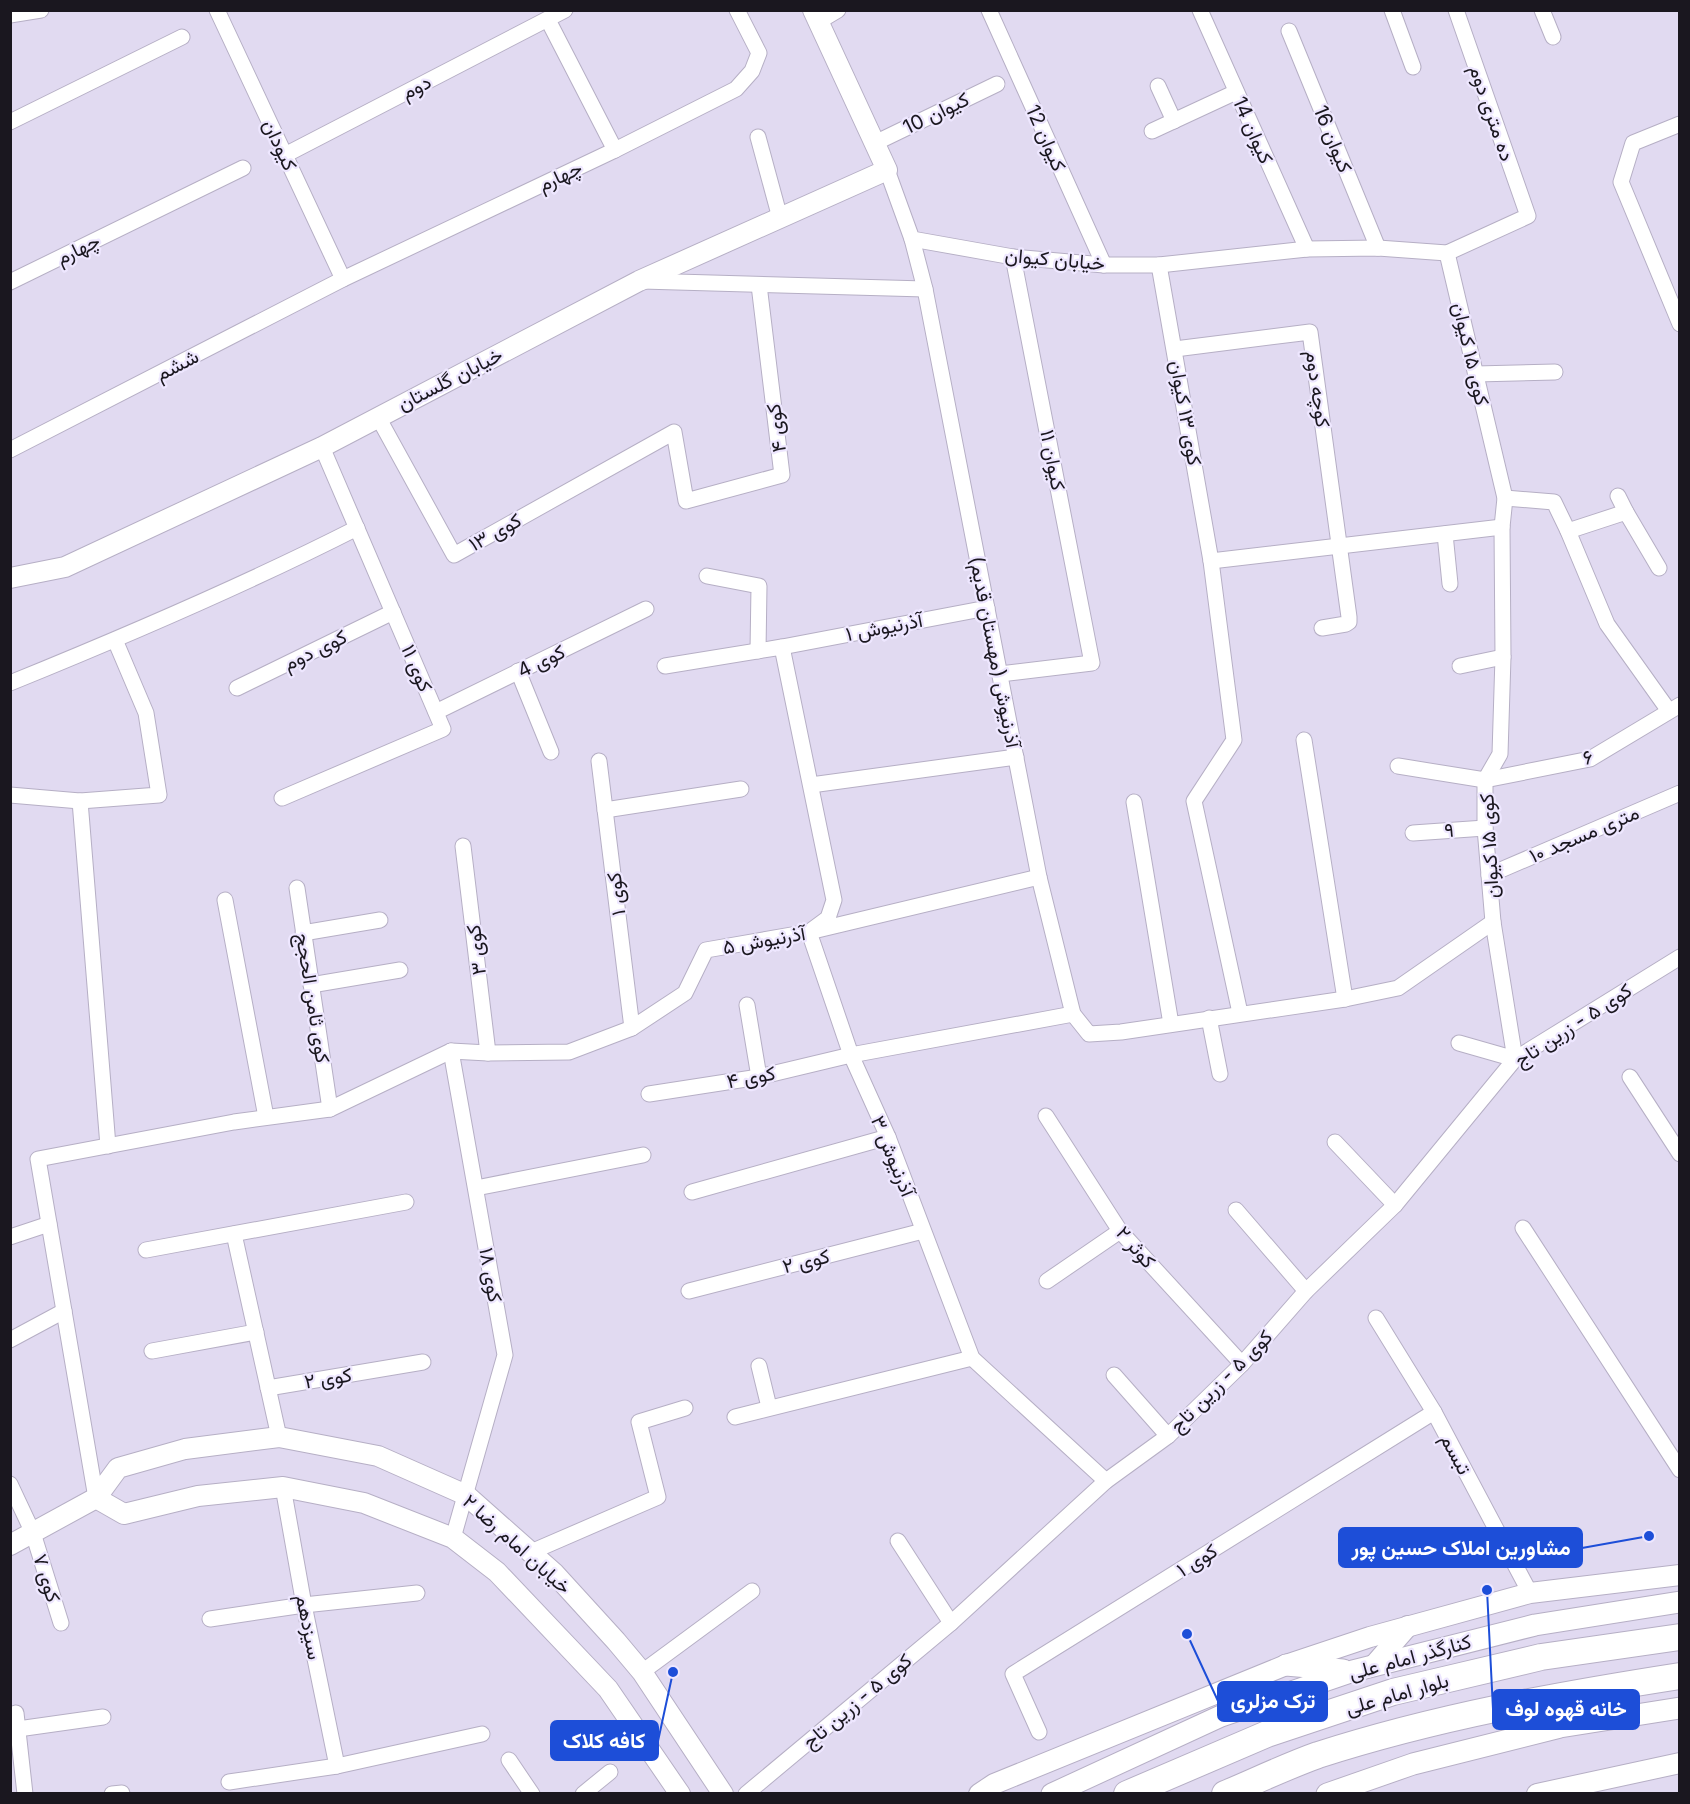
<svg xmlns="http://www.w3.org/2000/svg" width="1690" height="1804" font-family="Inter,Vazirmatn,sans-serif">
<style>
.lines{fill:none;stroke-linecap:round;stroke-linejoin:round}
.minor-casing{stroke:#b6afc5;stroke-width:17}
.tertiary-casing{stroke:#b6afc5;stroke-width:22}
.secondary-casing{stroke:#b6afc5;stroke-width:23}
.trunk-casing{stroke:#b6afc5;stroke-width:28}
.minor{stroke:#fff;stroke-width:15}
.tertiary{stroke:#fff;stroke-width:20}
.secondary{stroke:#fff;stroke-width:21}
.trunk{stroke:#fff;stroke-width:26}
.labels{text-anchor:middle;stroke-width:4.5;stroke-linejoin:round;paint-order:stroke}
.street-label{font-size:20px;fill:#1a171f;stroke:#eee7ff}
.leader{fill:none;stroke:#1d4ed8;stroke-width:2}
.callout-dot{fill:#1d4ed8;stroke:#eee7ff;stroke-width:2}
.callout{fill:#1d4ed8;stroke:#1d4ed8;stroke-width:2}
.callout-label{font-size:21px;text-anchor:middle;font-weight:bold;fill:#fff}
</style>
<rect width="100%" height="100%" fill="#e1daf1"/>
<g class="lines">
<defs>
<g id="minor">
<polyline points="217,10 343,279"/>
<polyline points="989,10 1104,265"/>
<polyline points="1200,10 1307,249"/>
<polyline points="1392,10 1413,67"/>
<polyline points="1542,10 1553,37"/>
<polyline points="10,15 41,10"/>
<polyline points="548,20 615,150"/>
<polyline points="818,22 838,10"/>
<polyline points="1289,31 1378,248"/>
<polyline points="1158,86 1174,121"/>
<polyline points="10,122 182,37"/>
<polyline points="1680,124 1633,143 1621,182 1680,324"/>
<polyline points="1152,131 1236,92"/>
<polyline points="758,137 780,218"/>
<polyline points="875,143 997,84"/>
<polyline points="285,155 565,10"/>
<polyline points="887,170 912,239 1013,257 1104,265 1159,265 1307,249 1378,248 1447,253 1528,216 1456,10"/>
<polyline points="912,239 925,289 1039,877 1073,1014 1089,1034 1121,1032 1345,999 1398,988 1493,922"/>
<polyline points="1447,253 1505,498 1502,527 1503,657 1500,754 1485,780 1485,828 1493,922 1515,1059 1459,1043"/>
<polyline points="1159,265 1211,561 1234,740 1194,801 1240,1013"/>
<polyline points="642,281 925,289"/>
<polyline points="10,282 243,168"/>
<polyline points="1175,349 1310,332 1349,617 1349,622 1346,624 1322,628"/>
<polyline points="1476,374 1555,372"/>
<polyline points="378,417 454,555 674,432 686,501 782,475 759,285"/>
<polyline points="10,450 343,279 615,150 736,89 752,71 759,53 737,10"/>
<polyline points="1618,496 1626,512"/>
<polyline points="1505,498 1554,502 1568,531 1607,624 1669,711"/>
<polyline points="1568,531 1626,512 1659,568"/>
<polyline points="1445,534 1450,584"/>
<polyline points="1211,561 1502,527"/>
<polyline points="707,576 759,586 758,651"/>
<polyline points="782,647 834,900 828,918 809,932 851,1055 888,1137 972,1358 1106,1481"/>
<polyline points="665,666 782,647 987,608"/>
<polyline points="1460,666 1503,657"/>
<polyline points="518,671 551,752"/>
<polyline points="1000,674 1092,663 1013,257"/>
<path d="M10 683C128 635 245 585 357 528"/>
<polyline points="237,688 393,612"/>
<polyline points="436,712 646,609"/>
<polyline points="1304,740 1345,999"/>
<polyline points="599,761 632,1028"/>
<polyline points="1398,766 1485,780 1590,759 1680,705"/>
<polyline points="811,785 1016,757"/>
<polyline points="10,795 80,801 108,1146"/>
<polyline points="282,798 443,729 322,447"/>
<polyline points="80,801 159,795 146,713 115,640"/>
<polyline points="1134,802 1171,1024"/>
<polyline points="605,810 741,789"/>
<polyline points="1413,833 1485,828"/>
<polyline points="463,846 488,1053"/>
<polyline points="1489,875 1680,793"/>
<polyline points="297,888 330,1109"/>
<polyline points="225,900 266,1117"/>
<polyline points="303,933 380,920"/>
<polyline points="311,985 400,970"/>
<polyline points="747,1005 759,1077"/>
<polyline points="1209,1018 1220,1074"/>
<polyline points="451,1051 505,1355 453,1538"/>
<polyline points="1630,1077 1680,1154"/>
<polyline points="649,1094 759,1077 851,1055 1073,1014"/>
<polyline points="1046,1116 1120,1231 1242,1364"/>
<polyline points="1335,1142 1395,1205"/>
<polyline points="476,1188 643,1155"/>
<polyline points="692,1192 888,1137"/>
<polyline points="1236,1210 1306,1291"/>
<polyline points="1523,1228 1680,1470"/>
<polyline points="234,1234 279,1437"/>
<polyline points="10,1237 49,1224"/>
<polyline points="146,1250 406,1202"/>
<polyline points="1047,1281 1120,1231"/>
<polyline points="689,1291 923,1231"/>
<polyline points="1376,1318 1434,1412 1530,1593"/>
<polyline points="10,1340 64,1311"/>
<polyline points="152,1351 256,1332"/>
<polyline points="759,1366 769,1407"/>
<polyline points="1114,1375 1168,1436"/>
<polyline points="268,1388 423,1362"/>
<polyline points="735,1417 972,1358"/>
<polyline points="10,1484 33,1533 61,1623"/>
<polyline points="283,1487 304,1605 337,1766"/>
<polyline points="96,1498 38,1159 234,1122 330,1109 451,1051 488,1053 569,1052 632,1028 685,993 706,950 809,932 1039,877"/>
<polyline points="898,1541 951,1623"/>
<polyline points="531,1552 658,1497 639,1422 685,1408"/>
<polyline points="210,1619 304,1605 417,1593"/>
<polyline points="642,1672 752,1591"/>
<polyline points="16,1713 25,1794"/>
<polyline points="18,1729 103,1717"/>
<polyline points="1039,1732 1013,1674 1434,1412"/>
<polyline points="509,1760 532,1794"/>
<polyline points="229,1782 337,1766 482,1734"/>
<polyline points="112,1794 122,1793"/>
<polyline points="583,1794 610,1772"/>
<polyline points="746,1794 951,1623 1106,1481 1168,1436 1242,1364 1306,1291 1395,1205 1515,1059 1680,957"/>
</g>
<g id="tertiary">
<polyline points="10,578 65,567 322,447 639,281 887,170 813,10"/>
<polyline points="96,1498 124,1514 198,1496 283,1487 364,1503 453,1538 497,1572 608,1689 680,1794"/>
<polyline points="10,1545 96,1498 118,1468 185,1449 279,1437 378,1456 466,1495 554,1573 616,1641 642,1672 723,1794"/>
<polyline points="1375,1664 1408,1626"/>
<polyline points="979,1794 994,1784 1286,1665 1370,1637 1530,1593 1680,1575"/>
<polyline points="1537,1794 1680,1763"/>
</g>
<g id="secondary">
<polyline points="1286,1665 1343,1670"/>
<polyline points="1052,1794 1221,1716 1353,1671 1535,1625 1680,1602"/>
<polyline points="1327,1794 1413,1764 1560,1727 1680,1708"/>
</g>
<g id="trunk">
<polyline points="1127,1794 1267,1734 1393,1692 1541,1657 1680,1637"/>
<path d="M1225 1794C1256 1781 1287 1766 1318 1755 1436 1717 1558 1695 1680 1676"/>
</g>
</defs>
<!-- minor casing -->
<use href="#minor" class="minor-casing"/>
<!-- tertiary casing -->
<use href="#tertiary" class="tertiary-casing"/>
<!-- secondary casing -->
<use href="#secondary" class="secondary-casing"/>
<!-- trunk casing -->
<use href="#trunk" class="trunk-casing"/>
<!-- minor -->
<use href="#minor" class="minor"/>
<!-- tertiary -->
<use href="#tertiary" class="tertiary"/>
<!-- secondary -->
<use href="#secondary" class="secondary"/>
<!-- trunk -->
<use href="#trunk" class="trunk"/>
</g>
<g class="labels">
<!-- street labels -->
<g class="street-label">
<text transform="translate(416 87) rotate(-27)" y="7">دوم</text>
<text transform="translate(936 113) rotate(-26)" y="7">کیوان 10</text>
<text transform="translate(1492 113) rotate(71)" y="7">ده متری دوم</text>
<text transform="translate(1253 130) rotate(66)" y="7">کیوان 14</text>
<text transform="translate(1046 138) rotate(66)" y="7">کیوان 12</text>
<text transform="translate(1333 139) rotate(68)" y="7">کیوان 16</text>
<text transform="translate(280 145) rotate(65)" y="7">کیودان</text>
<text transform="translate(560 176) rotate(-25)" y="7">چهارم</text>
<text transform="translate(78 249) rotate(-26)" y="7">چهارم</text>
<text transform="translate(1055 259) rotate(5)" y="7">خیابان کیوان</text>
<text transform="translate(1471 354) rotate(77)" y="7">کوی ۱۵ کیوان</text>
<text transform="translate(177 365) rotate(-27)" y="7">ششم</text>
<text transform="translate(450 379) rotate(-27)" y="7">خیابان گلستان</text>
<text transform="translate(1318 389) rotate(82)" y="7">کوچه دوم</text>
<text transform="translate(1186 413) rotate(80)" y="7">کوی ۱۳ کیوان</text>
<text transform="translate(776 428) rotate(-97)" y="7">کوی ۴</text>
<text transform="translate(1053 460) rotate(79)" y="7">کیوان ۱۱</text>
<text transform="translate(495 532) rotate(-29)" y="7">کوی ۱۳</text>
<text transform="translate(884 627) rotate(-11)" y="7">آذرنیوش ۱</text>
<text transform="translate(315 650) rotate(-26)" y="7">کوی دوم</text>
<text transform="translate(995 652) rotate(79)" y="7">آذرنیوش (مهستان قدیم)</text>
<text transform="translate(541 661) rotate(-26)" y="7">کوی 4</text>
<text transform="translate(417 668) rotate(67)" y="7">کوی ۱۱</text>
<text transform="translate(1588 757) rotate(-20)" y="7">۶</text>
<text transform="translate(1449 830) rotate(-4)" y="7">۹</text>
<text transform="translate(1584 834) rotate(-23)" y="7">۱۰ متری مسجد</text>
<text transform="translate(1489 846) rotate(-93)" y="7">کوی ۱۵ کیوان</text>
<text transform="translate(616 894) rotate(-97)" y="7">کوی ۱</text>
<text transform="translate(764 940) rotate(-10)" y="7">آذرنیوش ۵</text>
<text transform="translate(476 950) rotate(-97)" y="7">کوی ۳</text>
<text transform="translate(313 998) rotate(81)" y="7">کوی ثامن الحجج</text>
<text transform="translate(1573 1025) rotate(-33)" y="7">کوی ۵ - زرین تاج</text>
<text transform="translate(751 1077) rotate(-11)" y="7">کوی ۴</text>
<text transform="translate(893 1156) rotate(68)" y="7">آذرنیوش ۳</text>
<text transform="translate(1136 1247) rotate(49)" y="7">کوثر ۲</text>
<text transform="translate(806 1261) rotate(-14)" y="7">کوی ۲</text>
<text transform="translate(491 1275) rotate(80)" y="7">کوی ۱۸</text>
<text transform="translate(328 1378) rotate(-9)" y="7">کوی ۲</text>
<text transform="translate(1221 1381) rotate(-45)" y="7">کوی ۵ - زرین تاج</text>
<text transform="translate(1456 1454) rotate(62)" y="7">تبسم</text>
<text transform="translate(517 1544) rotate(42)" y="7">خیابان امام رضا ۲</text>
<text transform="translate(1197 1560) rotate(-32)" y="7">کوی ۱</text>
<text transform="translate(47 1578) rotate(73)" y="7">کوی ۷</text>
<text transform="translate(309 1627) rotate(79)" y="7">سیزدهم</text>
<text transform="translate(1410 1657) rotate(-15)" y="7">کنارگذر امام علی</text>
<text transform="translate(1397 1694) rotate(-16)" y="7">بلوار امام علی</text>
<text transform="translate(857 1701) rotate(-40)" y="7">کوی ۵ - زرین تاج</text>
</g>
</g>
<!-- callouts -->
<path class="leader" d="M1649 1536L1582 1548M1187 1634L1218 1701M1487 1590L1493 1709M673 1672L658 1741"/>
<g class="callout-dot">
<circle cx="1649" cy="1536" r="6"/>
<circle cx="1187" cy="1634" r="6"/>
<circle cx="1487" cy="1590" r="6"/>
<circle cx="673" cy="1672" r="6"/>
</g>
<g class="callout">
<rect x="1339" y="1528" width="243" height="39" rx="6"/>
<rect x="1218" y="1682" width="109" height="39" rx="6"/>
<rect x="1493" y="1690" width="146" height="39" rx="6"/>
<rect x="551" y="1721" width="107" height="39" rx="6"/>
</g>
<g class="callout-label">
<text x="1461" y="1555">مشاورین املاک حسین پور</text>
<text x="1273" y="1708">ترک مزلری</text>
<text x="1566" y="1716">خانه قهوه لوف</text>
<text x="604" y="1748">کافه کلاک</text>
</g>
<!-- border -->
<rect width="1690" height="1804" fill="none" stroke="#1a171f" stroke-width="24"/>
</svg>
